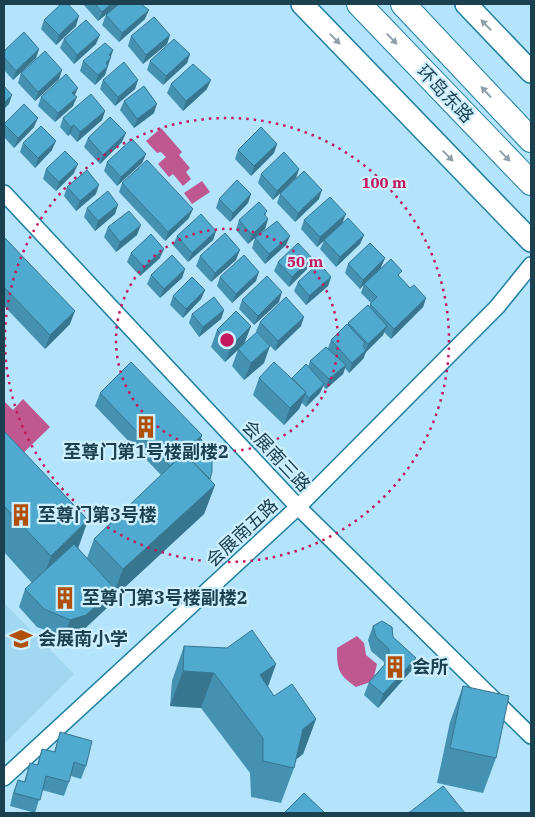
<svg xmlns="http://www.w3.org/2000/svg" width="535" height="817" font-family="'IBM Plex Serif','Noto Sans SC',serif">
<style>
.built{fill:#a1d7f1}
.water{fill:#bf5790}
.lines{fill:none;stroke-linecap:round;stroke-linejoin:round}
.street-casing{stroke:#1c7ea1;stroke-width:18}
.secondary-casing{stroke:#1c7ea1;stroke-width:24}
.primary-casing{stroke:#1c7ea1;stroke-width:26}
.street{stroke:#fff;stroke-width:15}
.secondary{stroke:#fff;stroke-width:21}
.primary{stroke:#fff;stroke-width:24}
.wall{fill:#4591b1}
.shaded-wall{fill:#387690}
.building{fill:#50a9ce;stroke:#387690}
.oneway{fill:#8da0a8}
.ring{fill:none;stroke:#c2185b;stroke-width:2.5;stroke-dasharray:2.5 5}
.labels{text-anchor:middle;stroke-width:4.5;stroke-linejoin:round;paint-order:stroke}
.street-label{font-size:18px;fill:#1b4050;stroke:#ceeffe}
.poi-label{font-size:18px;font-weight:bold;fill:#1b4050;stroke:#ceeffe;text-anchor:start}
.centre{fill:#c2185b;stroke:#ceeffe;stroke-width:2.5}
.ring-label{font-size:15px;text-anchor:middle;font-weight:bold;fill:#c2185b;stroke:#ceeffe;stroke-width:4.5;stroke-linejoin:round;paint-order:stroke}
</style>
<rect width="100%" height="100%" fill="#b3e4fc"/>
<!-- built -->
<polygon class="built" points="4,603 74,674 4,744"/>
<!-- water -->
<g class="water">
<polygon points="161,128 182,152 179,155 190,168 186,172 191,179 183,186 173,174 169,177 158,164 166,157 161,152 157,153 146,141"/>
<polygon points="202,181 210,192 192,204 184,193"/>
<polygon points="23,399 50,427 14,462 4,451 4,401 13,410"/>
<path d="M357 636 364 643 366 655 377 664 373 681 356 687C338 674 337 670 337 648Z"/>
</g>
<g class="lines">
<defs>
<g id="street">
<polyline points="4,193 298,507 531,736"/>
<polyline points="4,778 298,507 497,307 531,265"/>
</g>
<g id="secondary">
<polyline points="302,4 531,241"/>
<polyline points="466,4 531,72"/>
</g>
<g id="primary">
<polyline points="359,4 531,183"/>
<polyline points="403,4 531,140"/>
</g>
</defs>
<!-- street casing -->
<use href="#street" class="street-casing"/>
<!-- secondary casing -->
<use href="#secondary" class="secondary-casing"/>
<!-- primary casing -->
<use href="#primary" class="primary-casing"/>
<!-- street -->
<use href="#street" class="street"/>
<!-- secondary -->
<use href="#secondary" class="secondary"/>
<!-- primary -->
<use href="#primary" class="primary"/>
</g>
<!-- wall -->
<g class="wall">
<polygon points="83,4 141,4 145,19 119,42 102,25 106,15 116,6 98,21"/>
<polygon points="44,20 76,26 56,45 41,29"/>
<polygon points="170,35 167,44 143,64 128,46 131,36"/>
<polygon points="64,39 96,44 74,64 60,48"/>
<polygon points="39,49 36,58 13,80 4,70 4,51"/>
<polygon points="113,50 105,75 95,85 80,71 83,61"/>
<polygon points="190,54 187,63 163,85 147,70 150,61"/>
<polygon points="62,70 59,79 35,101 18,83 21,73"/>
<polygon points="103,80 138,80 135,89 115,106 100,89"/>
<polygon points="171,84 207,89 183,111 167,93"/>
<polygon points="75,95 73,106 55,122 38,106 41,97"/>
<polygon points="124,101 154,113 134,128 120,110"/>
<polygon points="105,111 102,120 77,142 70,134 68,136 60,127 63,118"/>
<polygon points="4,124 34,127 14,148 4,137"/>
<polygon points="88,138 122,142 100,164 84,147"/>
<polygon points="23,143 52,150 35,168 20,152"/>
<polygon points="277,144 274,153 251,176 235,159 238,150"/>
<polygon points="146,154 142,163 117,186 104,171 107,162"/>
<polygon points="46,169 74,173 56,191 43,179"/>
<polygon points="299,169 296,178 273,200 258,183 261,174"/>
<polygon points="122,183 189,218 165,241 119,192"/>
<polygon points="67,187 96,194 76,211 64,196"/>
<polygon points="251,194 248,203 230,222 216,208 219,199"/>
<polygon points="280,194 319,199 295,222 277,203"/>
<polygon points="87,208 115,214 95,231 84,217"/>
<polygon points="267,211 265,216 268,219 265,229 248,244 236,230 239,220"/>
<polygon points="304,220 342,223 364,235 360,244 336,267 320,249 324,241 317,247 301,229"/>
<polygon points="108,227 137,235 116,252 104,237"/>
<polygon points="216,231 213,240 188,262 173,245 177,236"/>
<polygon points="4,237 70,324 45,349 4,306"/>
<polygon points="255,238 286,245 265,264 252,248"/>
<polygon points="131,253 160,258 140,276 127,262"/>
<polygon points="200,256 236,260 211,282 196,266"/>
<polygon points="385,258 381,267 400,277 410,288 426,298 423,307 391,339 384,332 383,335 366,352 363,359 349,373 345,368 343,374 326,389 323,386 320,393 306,407 302,403 299,409 284,425 253,395 259,378 292,378 308,367 310,361 328,348 331,340 348,325 348,323 369,307 371,303 361,293 364,284 360,289 345,273 348,264"/>
<polygon points="278,262 309,267 289,287 274,271"/>
<polygon points="185,269 182,278 160,298 147,284 151,275"/>
<polygon points="220,277 256,281 232,303 217,286"/>
<polygon points="331,277 328,286 306,305 294,291 298,282"/>
<polygon points="205,290 201,299 183,318 170,305 173,296"/>
<polygon points="242,300 279,302 254,325 239,309"/>
<polygon points="224,310 221,319 199,337 189,323 192,314"/>
<polygon points="260,322 301,326 275,351 256,331"/>
<polygon points="251,326 244,344 264,363 244,380 232,366 238,350 225,362 211,347 217,330"/>
<polygon points="100,393 202,435 201,439 210,479 215,485 204,514 112,599 109,606 80,633 64,637 37,627 19,607 25,589 32,583 4,552 4,431 88,520 78,548 87,558 94,539 161,475 95,406"/>
<polygon points="373,626 393,637 416,658 411,671 378,708 364,695 369,682 384,665 384,662 371,651 368,640"/>
<polygon points="184,646 276,664 268,687 274,696 316,719 303,754 295,760 294,768 281,803 251,797 250,773 201,708 170,706 172,681"/>
<polygon points="463,686 496,758 483,793 437,783 450,722"/>
<polygon points="60,732 86,766 81,779 71,776 64,796 42,790 35,813 10,806 13,793 18,780 24,782 30,763 37,765 42,749 54,752"/>
</g>
<!-- shaded-wall -->
<g class="shaded-wall">
<polygon points="111,4 119,4 98,21 102,12"/>
<polygon points="149,10 145,19 119,42 122,33"/>
<polygon points="79,16 76,26 56,45 59,35"/>
<polygon points="100,35 96,44 74,64 77,55"/>
<polygon points="170,35 167,44 143,64 146,55"/>
<polygon points="39,49 36,58 13,80 16,71"/>
<polygon points="113,50 105,75 95,85 98,75 109,55"/>
<polygon points="190,54 187,63 163,85 166,76"/>
<polygon points="62,70 59,79 35,101 38,92"/>
<polygon points="138,80 135,89 115,106 118,97"/>
<polygon points="211,80 207,89 183,111 186,101"/>
<polygon points="78,88 74,97 72,93"/>
<polygon points="12,95 9,104 4,109 4,103"/>
<polygon points="77,97 73,106 55,122 58,113"/>
<polygon points="157,104 154,113 134,128 137,119"/>
<polygon points="105,111 102,120 77,142 80,132"/>
<polygon points="38,118 34,127 14,148 18,138"/>
<polygon points="74,125 70,134 68,136 71,127"/>
<polygon points="126,133 122,142 100,164 103,155"/>
<polygon points="56,141 52,150 35,168 38,158"/>
<polygon points="277,144 274,153 251,176 254,166"/>
<polygon points="146,154 142,163 117,186 121,177"/>
<polygon points="78,164 74,173 56,191 59,182"/>
<polygon points="299,169 296,178 273,200 277,191"/>
<polygon points="99,185 96,194 76,211 80,201"/>
<polygon points="322,190 319,199 295,222 298,213"/>
<polygon points="251,194 248,203 230,222 233,213"/>
<polygon points="118,205 115,214 95,231 98,221"/>
<polygon points="193,209 189,218 165,241 168,232"/>
<polygon points="346,214 342,224 317,247 320,237"/>
<polygon points="268,219 265,229 248,244 252,235"/>
<polygon points="141,225 137,235 116,252 120,242"/>
<polygon points="216,231 213,240 188,262 192,253"/>
<polygon points="364,235 360,244 336,267 340,257"/>
<polygon points="290,236 286,245 265,264 269,254"/>
<polygon points="164,249 160,258 140,276 144,267"/>
<polygon points="240,250 236,260 211,282 215,273"/>
<polygon points="312,258 309,267 289,287 292,277"/>
<polygon points="385,258 381,267 360,289 363,280"/>
<polygon points="185,269 182,278 160,298 164,289"/>
<polygon points="259,272 256,281 232,303 236,294"/>
<polygon points="331,277 328,286 306,305 309,296"/>
<polygon points="205,290 201,299 183,318 186,309"/>
<polygon points="282,292 279,302 254,325 258,316"/>
<polygon points="426,298 423,307 391,339 394,329"/>
<polygon points="224,310 221,319 199,337 203,327"/>
<polygon points="75,311 70,324 45,349 50,335"/>
<polygon points="304,317 301,326 275,351 278,341"/>
<polygon points="251,326 244,344 225,362 232,345"/>
<polygon points="387,326 383,335 366,352 363,359 349,373 352,363 365,351 368,344"/>
<polygon points="270,346 264,363 244,380 251,363"/>
<polygon points="346,365 343,374 326,389 329,379"/>
<polygon points="324,384 320,393 306,407 309,398"/>
<polygon points="306,392 299,409 284,425 290,408"/>
<polygon points="202,435 197,448 170,466"/>
<polygon points="215,485 204,514 112,599 123,569"/>
<polygon points="88,520 76,554 39,589 51,556"/>
<polygon points="115,589 109,606 80,633 64,637 70,620"/>
<polygon points="416,658 411,671 378,708 383,694"/>
<polygon points="276,664 263,699 260,675"/>
<polygon points="183,671 214,673 201,708 170,706"/>
<polygon points="316,719 303,754 290,764 303,729"/>
</g>
<!-- building -->
<g class="building">
<polygon points="61,4 68,4 79,16 59,35 44,20"/>
<polygon points="95,4 111,4 102,12"/>
<polygon points="119,4 141,4 149,10 122,33 106,15"/>
<polygon points="154,17 170,35 146,55 131,36"/>
<polygon points="86,20 100,35 77,55 64,39"/>
<polygon points="24,32 39,49 16,71 4,57 4,51"/>
<polygon points="174,39 190,54 166,76 150,61"/>
<polygon points="105,43 113,50 109,55 111,57 106,63 108,66 98,75 83,61"/>
<polygon points="45,51 62,70 38,92 21,73"/>
<polygon points="124,62 138,80 118,97 103,80"/>
<polygon points="193,64 211,80 186,101 171,84"/>
<polygon points="66,74 78,88 72,93 77,97 58,113 41,97"/>
<polygon points="4,86 12,95 4,103"/>
<polygon points="144,86 157,104 137,119 124,101"/>
<polygon points="91,94 105,111 80,132 74,125 71,127 63,118"/>
<polygon points="24,104 38,118 18,138 4,124"/>
<polygon points="110,117 126,133 103,155 88,138"/>
<polygon points="41,126 56,141 38,158 23,143"/>
<polygon points="261,127 277,144 254,166 238,150"/>
<polygon points="132,139 146,154 121,177 107,162"/>
<polygon points="65,151 78,164 59,182 46,169"/>
<polygon points="284,152 299,169 277,191 261,174"/>
<polygon points="147,160 193,209 168,232 122,183"/>
<polygon points="87,170 99,185 80,201 67,187"/>
<polygon points="304,171 322,190 298,213 280,194"/>
<polygon points="237,180 251,194 233,213 219,199"/>
<polygon points="108,191 118,205 98,221 87,208"/>
<polygon points="330,197 346,214 320,237 304,220"/>
<polygon points="259,202 267,211 264,214 268,219 252,235 239,220"/>
<polygon points="129,211 141,225 120,242 108,227"/>
<polygon points="201,214 216,231 192,253 177,236"/>
<polygon points="348,218 364,235 340,257 324,240"/>
<polygon points="277,221 290,236 269,254 255,238"/>
<polygon points="225,233 240,250 215,273 200,256"/>
<polygon points="151,234 164,249 144,267 131,253"/>
<polygon points="4,237 75,311 50,335 4,287"/>
<polygon points="298,243 312,258 292,277 278,262"/>
<polygon points="370,243 385,258 363,280 348,264"/>
<polygon points="172,255 185,269 164,289 151,275"/>
<polygon points="244,255 259,272 236,294 220,277"/>
<polygon points="391,259 402,271 398,275 410,288 414,285 426,298 394,329 370,304 377,297 364,284"/>
<polygon points="319,263 331,277 309,296 298,282"/>
<polygon points="267,276 282,292 258,316 242,300"/>
<polygon points="192,277 205,290 186,309 173,296"/>
<polygon points="214,297 224,310 203,327 192,314"/>
<polygon points="286,297 304,317 278,341 260,322"/>
<polygon points="368,305 387,326 368,344 348,323"/>
<polygon points="236,311 251,326 232,345 217,330"/>
<polygon points="347,324 365,343 363,346 366,350 352,363 331,340"/>
<polygon points="257,332 270,346 251,363 238,349"/>
<polygon points="326,347 346,365 329,379 310,361"/>
<polygon points="131,362 202,435 170,466 100,393"/>
<polygon points="274,362 306,392 290,408 259,378"/>
<polygon points="306,364 324,384 309,398 305,394 306,392 292,378"/>
<polygon points="4,431 88,520 51,556 4,506"/>
<polygon points="201,439 208,450 212,461 212,472 210,479 185,455"/>
<polygon points="184,453 215,485 123,569 94,539"/>
<polygon points="74,544 115,589 86,615 70,620 44,609 25,589"/>
<polygon points="382,621 392,627 393,637 416,658 383,694 369,682 389,660 389,649 376,637 373,626"/>
<polygon points="252,630 276,664 260,675 274,696 292,684 316,719 303,729 294,768 263,761 263,738 214,673 183,671 184,646 227,648"/>
<polygon points="463,686 509,696 496,758 450,748"/>
<polygon points="60,732 92,741 86,766 74,762 69,782 46,776 40,800 14,793 18,780 25,782 30,763 38,765 42,749 55,752"/>
<polygon points="443,786 465,813 406,813 410,812"/>
<polygon points="304,793 325,813 328,813 284,813"/>
</g>
<!-- one-way arrows -->
<defs><path id="oneway-solid" d="M-6-.8H1V-3.2L6.5 0L1 3.2V.8H-6Z" transform="scale(1.25)"/></defs>
<g class="oneway">
<use href="#oneway-solid" transform="translate(486 25) rotate(-134)"/>
<use href="#oneway-solid" transform="translate(335 39) rotate(46)"/>
<use href="#oneway-solid" transform="translate(392 39) rotate(46)"/>
<use href="#oneway-solid" transform="translate(486 92) rotate(-133)"/>
<use href="#oneway-solid" transform="translate(448 156) rotate(46)"/>
<use href="#oneway-solid" transform="translate(505 156) rotate(46)"/>
</g>
<!-- distance rings -->
<g class="ring">
<circle cx="227" cy="340" r="111"/>
<circle cx="227" cy="340" r="222"/>
</g>
<!-- icons -->
<defs>
<symbol id="building-bare" viewBox="-9 -9 18 18"><path d="M-4-6H4V6H1V3H-1V6H-4ZM-2.5-4.3h1.7v1.8h-1.7ZM.8-4.3h1.7v1.8H.8ZM-2.5-1h1.7V.8h-1.7ZM.8-1h1.7V.8H.8Z" fill="#b05009" stroke="#ceeffe" stroke-width="2.5" paint-order="stroke"/></symbol>
<symbol id="school-bare" viewBox="-9 -9 18 18"><path d="M0-5L7-2L0 1L-7-2ZM-4 1L0 2.5L4 1V4Q0 6-4 4Z" fill="#b05009" stroke="#ceeffe" stroke-width="2.5" paint-order="stroke"/></symbol>
</defs>
<g fill-rule="evenodd">
<use href="#building-bare" x="130" y="411" width="32" height="32"/>
<use href="#building-bare" x="5" y="499" width="32" height="32"/>
<use href="#building-bare" x="49" y="582" width="32" height="32"/>
<use href="#school-bare" x="5" y="623" width="32" height="32"/>
<use href="#building-bare" x="379" y="651" width="32" height="32"/>
</g>
<g class="labels">
<!-- street labels -->
<g class="street-label">
<text transform="translate(445 94) rotate(46)" y="6">环岛东路</text>
<text transform="translate(276 456) rotate(47)" y="6">会展南三路</text>
<text transform="translate(242 533) rotate(-43)" y="6">会展南五路</text>
</g>
<!-- poi labels -->
<g class="poi-label">
<text x="146" y="458" text-anchor="middle">至尊门第1号楼副楼2</text>
<text x="38" y="521">至尊门第3号楼</text>
<text x="82" y="604">至尊门第3号楼副楼2</text>
<text x="38" y="645">会展南小学</text>
<text x="412" y="673">会所</text>
</g>
</g>
<circle cx="227" cy="340" r="8" class="centre"/>
<g class="ring-label">
<text x="384" y="188">100 m</text>
<text x="305" y="267">50 m</text>
</g>
<!-- border -->
<rect width="535" height="817" fill="none" stroke="#1b4050" stroke-width="10"/>
</svg>
